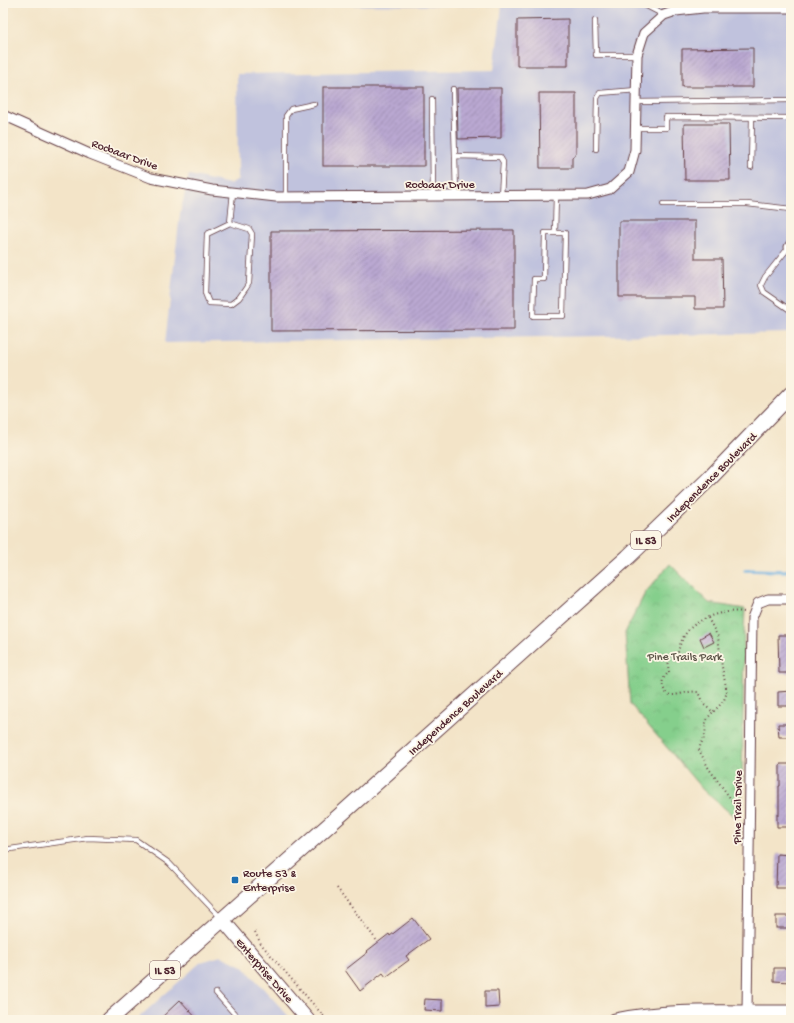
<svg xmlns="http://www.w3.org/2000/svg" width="794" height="1023" font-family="'Gochi Hand',sans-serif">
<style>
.industrial{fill:#c0c2dd}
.park{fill:url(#park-crowns);stroke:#68775c}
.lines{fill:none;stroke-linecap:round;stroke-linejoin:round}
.stream{stroke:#69addf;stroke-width:3.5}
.building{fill:url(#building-hatch)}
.lane-casing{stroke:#633d43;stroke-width:6}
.street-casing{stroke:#633d43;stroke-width:11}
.secondary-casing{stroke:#633d43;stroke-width:15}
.primary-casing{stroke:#633d43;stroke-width:17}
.path{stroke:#633d43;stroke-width:2;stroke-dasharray:1 3;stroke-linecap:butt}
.lane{stroke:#fff;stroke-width:4.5}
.street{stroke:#fff;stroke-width:9}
.secondary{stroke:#fff;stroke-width:13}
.primary{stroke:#fff;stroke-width:15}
.poi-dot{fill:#1f6fb2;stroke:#fcf5e5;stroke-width:1.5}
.labels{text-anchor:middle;stroke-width:3.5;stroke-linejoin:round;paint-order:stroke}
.shield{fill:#fcf5e5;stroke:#7f5f63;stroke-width:1}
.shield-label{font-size:11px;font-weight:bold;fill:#4a1f2b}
.street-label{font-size:12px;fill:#4a1f2b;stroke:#fcf5e5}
.park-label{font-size:12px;fill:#5c5448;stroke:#fcf5e5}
.poi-label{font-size:12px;fill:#4a1f2b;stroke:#fcf5e5;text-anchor:start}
</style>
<defs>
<pattern id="park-crowns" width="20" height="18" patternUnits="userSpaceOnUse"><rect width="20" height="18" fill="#85cf8c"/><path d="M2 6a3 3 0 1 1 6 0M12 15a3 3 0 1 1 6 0" fill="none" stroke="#74b179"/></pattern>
<pattern id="building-hatch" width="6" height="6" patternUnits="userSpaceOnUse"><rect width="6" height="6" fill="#baa8d2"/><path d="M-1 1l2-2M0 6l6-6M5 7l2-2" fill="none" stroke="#9988ab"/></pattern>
</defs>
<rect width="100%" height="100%" fill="#fcf5e5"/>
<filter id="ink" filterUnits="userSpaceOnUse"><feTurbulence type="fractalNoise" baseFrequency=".025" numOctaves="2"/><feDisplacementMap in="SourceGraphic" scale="8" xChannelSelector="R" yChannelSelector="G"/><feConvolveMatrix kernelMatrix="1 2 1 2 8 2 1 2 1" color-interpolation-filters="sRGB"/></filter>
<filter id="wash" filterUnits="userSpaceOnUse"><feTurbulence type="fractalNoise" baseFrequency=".012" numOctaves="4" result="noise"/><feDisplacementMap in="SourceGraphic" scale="16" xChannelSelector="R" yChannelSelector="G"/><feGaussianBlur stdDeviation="0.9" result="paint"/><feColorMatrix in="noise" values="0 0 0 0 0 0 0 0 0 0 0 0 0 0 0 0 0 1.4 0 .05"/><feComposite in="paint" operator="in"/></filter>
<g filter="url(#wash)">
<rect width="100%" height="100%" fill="#f3e4c8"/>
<!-- industrial -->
<g class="industrial">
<polygon points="263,3 791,3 791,333 165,343 180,214 189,175 230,184 238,179 237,74 494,70 502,6 263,5"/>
<polygon points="221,956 243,966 292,1020 136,1020 201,962"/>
</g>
<!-- park -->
<polygon class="park" points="670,564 709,603 745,609 744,630 742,803 736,818 703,790 630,704 625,633 645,593"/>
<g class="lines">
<!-- stream -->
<polyline class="stream" points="745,570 791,571"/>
</g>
<g id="blocks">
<!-- building -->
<g class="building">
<polygon points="568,19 568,66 517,66 517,20"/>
<polygon points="753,48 753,87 682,87 682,49"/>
<rect x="323" y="87" width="101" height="79"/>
<polygon points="457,88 501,88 501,138 458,139"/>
<polygon points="539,93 576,93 576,154 572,157 572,168 540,168"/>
<polygon points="684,124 729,124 730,180 685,180"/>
<polygon points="619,221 695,221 695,259 722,259 723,309 695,309 695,297 619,297"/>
<polygon points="514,230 514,330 271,331 271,231"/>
<polygon points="709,633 714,642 704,647 700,638"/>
<polygon points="778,635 791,635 791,673 779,673"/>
<polygon points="791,691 791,706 778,706 778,692"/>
<polygon points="778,724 791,724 791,737 779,737"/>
<polygon points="780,764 791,764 791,827 777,827 777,815 779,815 779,786 780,786"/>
<polygon points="777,854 791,855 791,888 776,888"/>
<rect x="776" y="916" width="15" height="12"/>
<polygon points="413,918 429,939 406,956 409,960 386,977 383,973 360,991 345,970 368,952 367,951 389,934 390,936"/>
<polygon points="774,968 791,968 791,982 774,981"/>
<polygon points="485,991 498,991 499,1007 485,1008"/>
<polygon points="425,999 442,1000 442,1011 424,1010"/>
<polygon points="180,1000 198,1020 159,1020"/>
</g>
</g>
</g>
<g filter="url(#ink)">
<use href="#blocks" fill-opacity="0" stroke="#633d43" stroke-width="1"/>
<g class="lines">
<defs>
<g id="lane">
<polyline points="641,3 664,15"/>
<polyline points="595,21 596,55 637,55"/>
<polyline points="453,89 455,156"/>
<polyline points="432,99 433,196"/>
<polyline points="636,102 791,100"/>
<polyline points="635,128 666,128 666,117 791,118"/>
<polyline points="596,149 597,98 600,93 637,90"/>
<polyline points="751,167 752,118"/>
<polyline points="456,196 455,156 500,157 503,162 501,196"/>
<polyline points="286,197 286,116 291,109 314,104"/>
<polyline points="663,204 747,204 791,209"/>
<polyline points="230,223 249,229 252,234 249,283 246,288 239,298 231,304 209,303 205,293 207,234 230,223 233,192"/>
<polyline points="555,233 545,233 544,279 534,279 533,316 563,316 565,233 555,233 556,195"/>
<polyline points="789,247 765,277 761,285 764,292 790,310"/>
<polyline points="3,850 88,838 136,840 169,863 221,918"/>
<polyline points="216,993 240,1020"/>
</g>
<g id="street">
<polyline points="3,115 90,154 151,178 212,190 276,197 588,195 610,189 629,172 635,150 637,55 644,33 664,15 676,11 703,8 791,8"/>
<polyline points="789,247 791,244"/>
<polyline points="747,1013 752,618 758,603 768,599 791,599"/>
</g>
<g id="secondary">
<polyline points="222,919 308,1020"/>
<path d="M615 1020C673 1008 733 1013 791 1012"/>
</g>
<polyline id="primary" points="109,1020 347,809 628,557 709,479 791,394"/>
</defs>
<!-- lane casing -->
<use href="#lane" class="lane-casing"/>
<!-- street casing -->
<use href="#street" class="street-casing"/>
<!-- secondary casing -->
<use href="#secondary" class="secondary-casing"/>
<!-- primary casing -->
<use href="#primary" class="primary-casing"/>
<!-- path -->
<g class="path">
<polyline points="708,618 718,637 722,667 727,692 724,700 719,706 713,712"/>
<path d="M739 810 709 769 699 750C700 745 702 742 704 738 708 726 701 724 713 712L703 704 698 692C695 692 692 691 689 692 679 693 666 701 663 686 661 680 665 676 669 672 667 663 669 655 678 652 679 648 680 644 682 640 691 619 722 609 744 612"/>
<polyline points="337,888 377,941"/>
<polyline points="255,932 261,944 327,1020"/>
</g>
<!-- lane -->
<use href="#lane" class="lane"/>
<!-- street -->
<use href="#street" class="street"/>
<!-- secondary -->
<use href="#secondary" class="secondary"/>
<!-- primary -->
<use href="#primary" class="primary"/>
</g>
</g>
<!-- markers -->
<rect class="poi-dot" x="231" y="876" width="8" height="8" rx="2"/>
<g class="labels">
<!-- shield labels -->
<g class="shield">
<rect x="631" y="531" width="30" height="18" rx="3"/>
<rect x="150" y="961" width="30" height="18" rx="3"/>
</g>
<g class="shield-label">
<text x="646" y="544">IL 53</text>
<text x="165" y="974">IL 53</text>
</g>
<!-- street labels -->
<g class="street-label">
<text transform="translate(125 154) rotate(20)" y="4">Rocbaar Drive</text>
<text x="440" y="188">Rocbaar Drive</text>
<text transform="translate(711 477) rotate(-45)" y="4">Independence Boulevard</text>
<text transform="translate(455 712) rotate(-42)" y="4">Independence Boulevard</text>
<text transform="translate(737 807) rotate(-89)" y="4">Pine Trail Drive</text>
<text transform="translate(265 970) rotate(49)" y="4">Enterprise Drive</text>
</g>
<!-- park labels -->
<g class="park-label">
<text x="685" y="660">Pine Trails Park</text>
</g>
<!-- poi labels -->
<g class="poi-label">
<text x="243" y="877">Route 53 &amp;<tspan x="243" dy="14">Enterprise</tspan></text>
</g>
</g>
<!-- margin -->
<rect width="794" height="1023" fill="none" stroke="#fcf5e5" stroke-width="16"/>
</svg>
